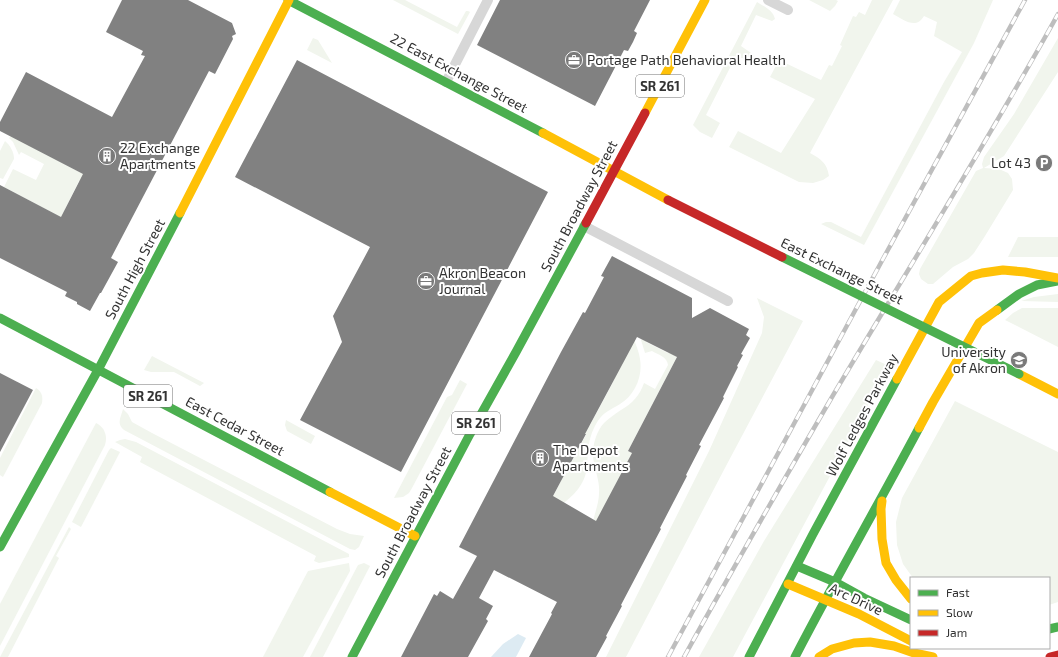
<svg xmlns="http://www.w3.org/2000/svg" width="1058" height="657" font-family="'Exo 2',sans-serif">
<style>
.green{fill:#f1f5ed}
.water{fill:#ddebf3}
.building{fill:#818181;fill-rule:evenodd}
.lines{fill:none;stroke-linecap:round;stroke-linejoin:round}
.lane{stroke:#d7d7d7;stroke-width:10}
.fast{stroke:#4caf50;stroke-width:9}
.slow{stroke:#ffc107;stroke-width:9}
.jam{stroke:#c62828;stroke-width:9}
.rail-casing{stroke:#bebebe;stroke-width:4.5}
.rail{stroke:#fff;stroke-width:3;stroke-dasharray:9;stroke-linecap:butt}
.fast-bridge{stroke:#4caf50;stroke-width:9}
.jam-bridge{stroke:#c62828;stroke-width:9}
.labels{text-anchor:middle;stroke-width:4;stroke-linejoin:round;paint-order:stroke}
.shield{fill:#fff;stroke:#707070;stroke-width:1}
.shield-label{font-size:13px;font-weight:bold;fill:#333}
.poi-label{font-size:14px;fill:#333;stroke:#fff;text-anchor:start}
.street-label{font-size:14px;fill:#333;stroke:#fff}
</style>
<rect width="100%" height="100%" fill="#fff"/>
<!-- green -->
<g class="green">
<polygon points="393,0 405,0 457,27 466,11 468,11 470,12 458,34"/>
<polygon points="809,0 836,0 838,1 835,6 830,11"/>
<path d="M872 0H893L810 153C821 159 827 163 829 176L823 180 813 183 799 182 729 147 738 131 781 153 815 99 770 77 779 60 821 80 829 65 832 66 842 46 840 45 853 16 856 17 859 12 865 15Z"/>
<path d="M900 0H993L974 43 864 245 821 224 826 222H831L861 237 944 82 962 52 934 36 937 22 924 16C916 30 904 20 893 14Z"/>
<path d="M757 2C765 7 773 10 775 19L772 21 756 15 741 46 754 55 755 59 751 61 736 56 706 115 720 123 712 138 700 132 693 125Z"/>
<polygon points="313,38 318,40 332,63 307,50"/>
<polygon points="1058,38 1058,72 1004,156 984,168 999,169 1008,173 1012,179 1013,190 985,236 974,253 968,259 953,267 933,284 928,284 921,279 919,274 920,269 976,171 983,168 982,164 984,157 1014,114"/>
<polygon points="11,136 87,176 84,183 79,181 65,209 64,219 4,187 13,169 36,180 44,164 21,152 19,155 13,142 9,138"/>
<path d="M5 141C10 145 14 152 14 159L3 179 0 178V151Z"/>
<polygon points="1018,237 1058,237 1058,257 1008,257"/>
<polygon points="1058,294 1058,302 1021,301 1034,297"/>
<polygon points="757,298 803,321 726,466 626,657 606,657 709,451 762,333 764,317"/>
<polygon points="1022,308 1058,308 1058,347 1005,320 1013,313"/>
<path d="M648 338 646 342 668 353 680 351 628 451 632 453 593 529C592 517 599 506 599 493 600 483 596 473 594 463 591 450 595 433 604 423 609 418 615 414 621 410 632 404 640 395 644 383L655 389 668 365C667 357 659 355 652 351L645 353 641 340 642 339Z"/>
<path d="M634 339C636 345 639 352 640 359 643 376 635 395 620 404 607 412 602 412 594 428 588 440 588 453 587 466 585 493 560 505 541 519L561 481 555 478 565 473 586 435 580 432 590 425 610 388Z"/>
<polygon points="152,356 204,383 200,386 174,372 151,372 144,370"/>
<polygon points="876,360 889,366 733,657 699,657 764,541"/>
<polygon points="460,380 467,384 412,488 409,493 403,497 394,498 447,397 452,395"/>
<path d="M36 388C42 392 43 396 42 403L3 477 0 475V458Z"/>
<polygon points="955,401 1058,452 1058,602 1049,605 1049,578 913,578 903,564 897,545 896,522 902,498"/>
<path d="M123 409 128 414 132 422 152 433 337 529 350 534 364 536 359 547 355 550 350 549 124 430C116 424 121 417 123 409Z"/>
<polygon points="286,420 315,436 311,444 287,431 285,425"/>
<path d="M96 423C104 427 108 435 105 445L0 646V604Z"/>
<polygon points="125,439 136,442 349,554 349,557 319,563 314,561 316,556 140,462 142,457 115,442 120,440"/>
<polygon points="111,448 120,452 81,527 72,522 109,450"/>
<polygon points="69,527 71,529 56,556 59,558 8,657 0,657"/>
<polygon points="349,563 350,571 303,657 263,657 308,571"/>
<polygon points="364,563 370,566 323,657 310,657 358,565"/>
</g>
<!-- water -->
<polygon class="water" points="518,634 526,638 516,657 491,657 503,644"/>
<!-- building -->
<g class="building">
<polygon points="122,0 188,0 232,23 236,34 232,36 233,39 215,74 209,71 111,258 118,262 101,293 100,293 90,311 77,304 77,302 65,296 67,292 0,258 0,185 61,217 83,174 0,131 0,122 26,72 112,117 145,56 141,55 143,51 106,32"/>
<polygon points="500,0 650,0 634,31 637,33 633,42 628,51 624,50 595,106 477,45"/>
<polygon points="297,60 548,192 401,472 300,420 342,342 333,316 370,247 235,177"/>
<path d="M612 256 692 298V318L710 308 749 329 746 335 750 338 741 354 743 355 737 366 738 367 723 397 724 398 699 445 701 446 686 475 687 476 660 528 661 529 621 605 622 606 606 636 607 637 596 657H529L552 614 551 613 557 602 494 570 479 598 493 606 486 619 488 621 468 657H401L434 594 437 596 440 591 453 599 477 556 459 547 561 352 583 312 585 313 604 277 601 276ZM637 337 677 357 628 451 632 453 596 521 553 496 586 434H585Z"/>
<polygon points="0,373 33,390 0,452"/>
</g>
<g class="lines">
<!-- lane -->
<g class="lane">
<polyline points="768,0 788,10"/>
<polyline points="446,82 488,0"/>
<polyline points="584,226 728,301"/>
</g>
<!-- fast -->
<g class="fast">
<polyline points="288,0 543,133"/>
<polyline points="997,310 1019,294 1037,285 1058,281"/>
<polyline points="0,318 330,492"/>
<polyline points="0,547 98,370 180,213"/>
<polyline points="797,566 835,582 864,598 911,620"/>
<polyline points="1049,629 1058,627"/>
<polyline points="352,657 470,434 516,352 586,223"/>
<polyline points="749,657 813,534 897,379"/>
<path d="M795 657C835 580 878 505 919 428"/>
</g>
<!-- slow -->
<g class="slow">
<polyline points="645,113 705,0"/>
<polyline points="543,133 668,200"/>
<polyline points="180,213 289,0"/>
<polyline points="1019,374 1058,394"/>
<polyline points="897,379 939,302 971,276 982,273 1003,270 1025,272 1058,278"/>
<polyline points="919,428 933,402 979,323 997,310"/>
<polyline points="330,492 415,536"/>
<polyline points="882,501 881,509 882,539 886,563 896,580 911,599"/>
<polyline points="788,584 859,614 911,641"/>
<polyline points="819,657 832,649 854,643 870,642 894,646 914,653 933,657"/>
</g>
<!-- jam -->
<g class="jam">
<polyline points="586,223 645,113"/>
<polyline points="1050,657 1058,655"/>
</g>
<defs>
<g id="rail">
<polyline points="668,657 884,257 1025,0"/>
<path d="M684 657C732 570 782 483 832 397 908 269 986 144 1058 14"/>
</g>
</defs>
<!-- rail casing -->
<use href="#rail" class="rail-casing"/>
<!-- rail -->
<use href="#rail" class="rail"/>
<!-- fast-bridge -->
<polyline class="fast-bridge" points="782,257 1019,374"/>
<!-- jam-bridge -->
<polyline class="jam-bridge" points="668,200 782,257"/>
</g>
<!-- icons -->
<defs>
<symbol id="office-disc" viewBox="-11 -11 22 22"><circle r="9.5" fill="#7a7a7a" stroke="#fff"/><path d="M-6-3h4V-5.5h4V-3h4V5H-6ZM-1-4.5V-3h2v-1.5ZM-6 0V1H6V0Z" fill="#fff"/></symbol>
<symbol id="building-disc" viewBox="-11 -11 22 22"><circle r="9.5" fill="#7a7a7a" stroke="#fff"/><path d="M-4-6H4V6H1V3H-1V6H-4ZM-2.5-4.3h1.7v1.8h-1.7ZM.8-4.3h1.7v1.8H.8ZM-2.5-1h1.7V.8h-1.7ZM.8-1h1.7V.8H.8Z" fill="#fff"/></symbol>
<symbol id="parking-disc" viewBox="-11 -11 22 22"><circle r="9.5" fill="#7a7a7a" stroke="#fff"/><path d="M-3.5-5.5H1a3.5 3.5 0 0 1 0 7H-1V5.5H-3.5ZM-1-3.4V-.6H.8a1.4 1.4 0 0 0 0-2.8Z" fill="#fff"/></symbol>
<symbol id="university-disc" viewBox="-11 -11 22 22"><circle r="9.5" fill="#7a7a7a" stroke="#fff"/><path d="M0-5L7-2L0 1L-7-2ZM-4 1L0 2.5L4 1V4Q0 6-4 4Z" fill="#fff"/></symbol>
</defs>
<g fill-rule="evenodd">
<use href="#office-disc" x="564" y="50" width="20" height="20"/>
<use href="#building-disc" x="97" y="146" width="20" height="20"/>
<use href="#parking-disc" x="1034" y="153" width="20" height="20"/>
<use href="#office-disc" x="416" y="271" width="20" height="20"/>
<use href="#university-disc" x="1009" y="350" width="20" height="20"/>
<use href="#building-disc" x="530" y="448" width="20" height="20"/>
</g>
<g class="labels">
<!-- shield labels -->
<g class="shield">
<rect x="636" y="75" width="48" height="22" rx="3"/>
<rect x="124" y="385" width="48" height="22" rx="3"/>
<rect x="452" y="412" width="48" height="22" rx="3"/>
</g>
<g class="shield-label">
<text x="660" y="91">SR 261</text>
<text x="148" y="401">SR 261</text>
<text x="476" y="428">SR 261</text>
</g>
<!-- poi labels -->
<g class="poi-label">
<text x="587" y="65">Portage Path Behavioral Health</text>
<text x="120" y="153">22 Exchange<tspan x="120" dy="16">Apartments</tspan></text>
<text x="1031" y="168" text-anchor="end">Lot 43</text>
<text x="439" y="278">Akron Beacon<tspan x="439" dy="16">Journal</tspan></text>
<text x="1006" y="357" text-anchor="end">University<tspan x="1006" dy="16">of Akron</tspan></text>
<text x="553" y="455">The Depot<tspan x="553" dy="16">Apartments</tspan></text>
</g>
<!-- street labels -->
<g class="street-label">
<text transform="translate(459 73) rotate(28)" y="5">22 East Exchange Street</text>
<text transform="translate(579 206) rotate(-62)" y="5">South Broadway Street</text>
<text transform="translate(135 269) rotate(-62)" y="5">South High Street</text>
<text transform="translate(842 271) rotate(26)" y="5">East Exchange Street</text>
<text transform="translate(862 415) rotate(-62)" y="5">Wolf Ledges Parkway</text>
<text transform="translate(235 426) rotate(28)" y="5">East Cedar Street</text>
<text transform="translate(413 512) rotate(-62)" y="5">South Broadway Street</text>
<text transform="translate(856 599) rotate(25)" y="5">Arc Drive</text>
</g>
</g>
<!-- legend -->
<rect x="910" y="577" width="140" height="72" fill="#ffffff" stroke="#adadad"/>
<rect x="918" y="590" width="20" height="6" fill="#4caf50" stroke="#adadad"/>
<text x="946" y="597" font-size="12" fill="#333333">Fast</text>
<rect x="918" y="610" width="20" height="6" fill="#ffc107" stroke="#adadad"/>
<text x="946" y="617" font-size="12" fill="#333333">Slow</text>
<rect x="918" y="630" width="20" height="6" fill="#c62828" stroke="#adadad"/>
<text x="946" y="637" font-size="12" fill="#333333">Jam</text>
</svg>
